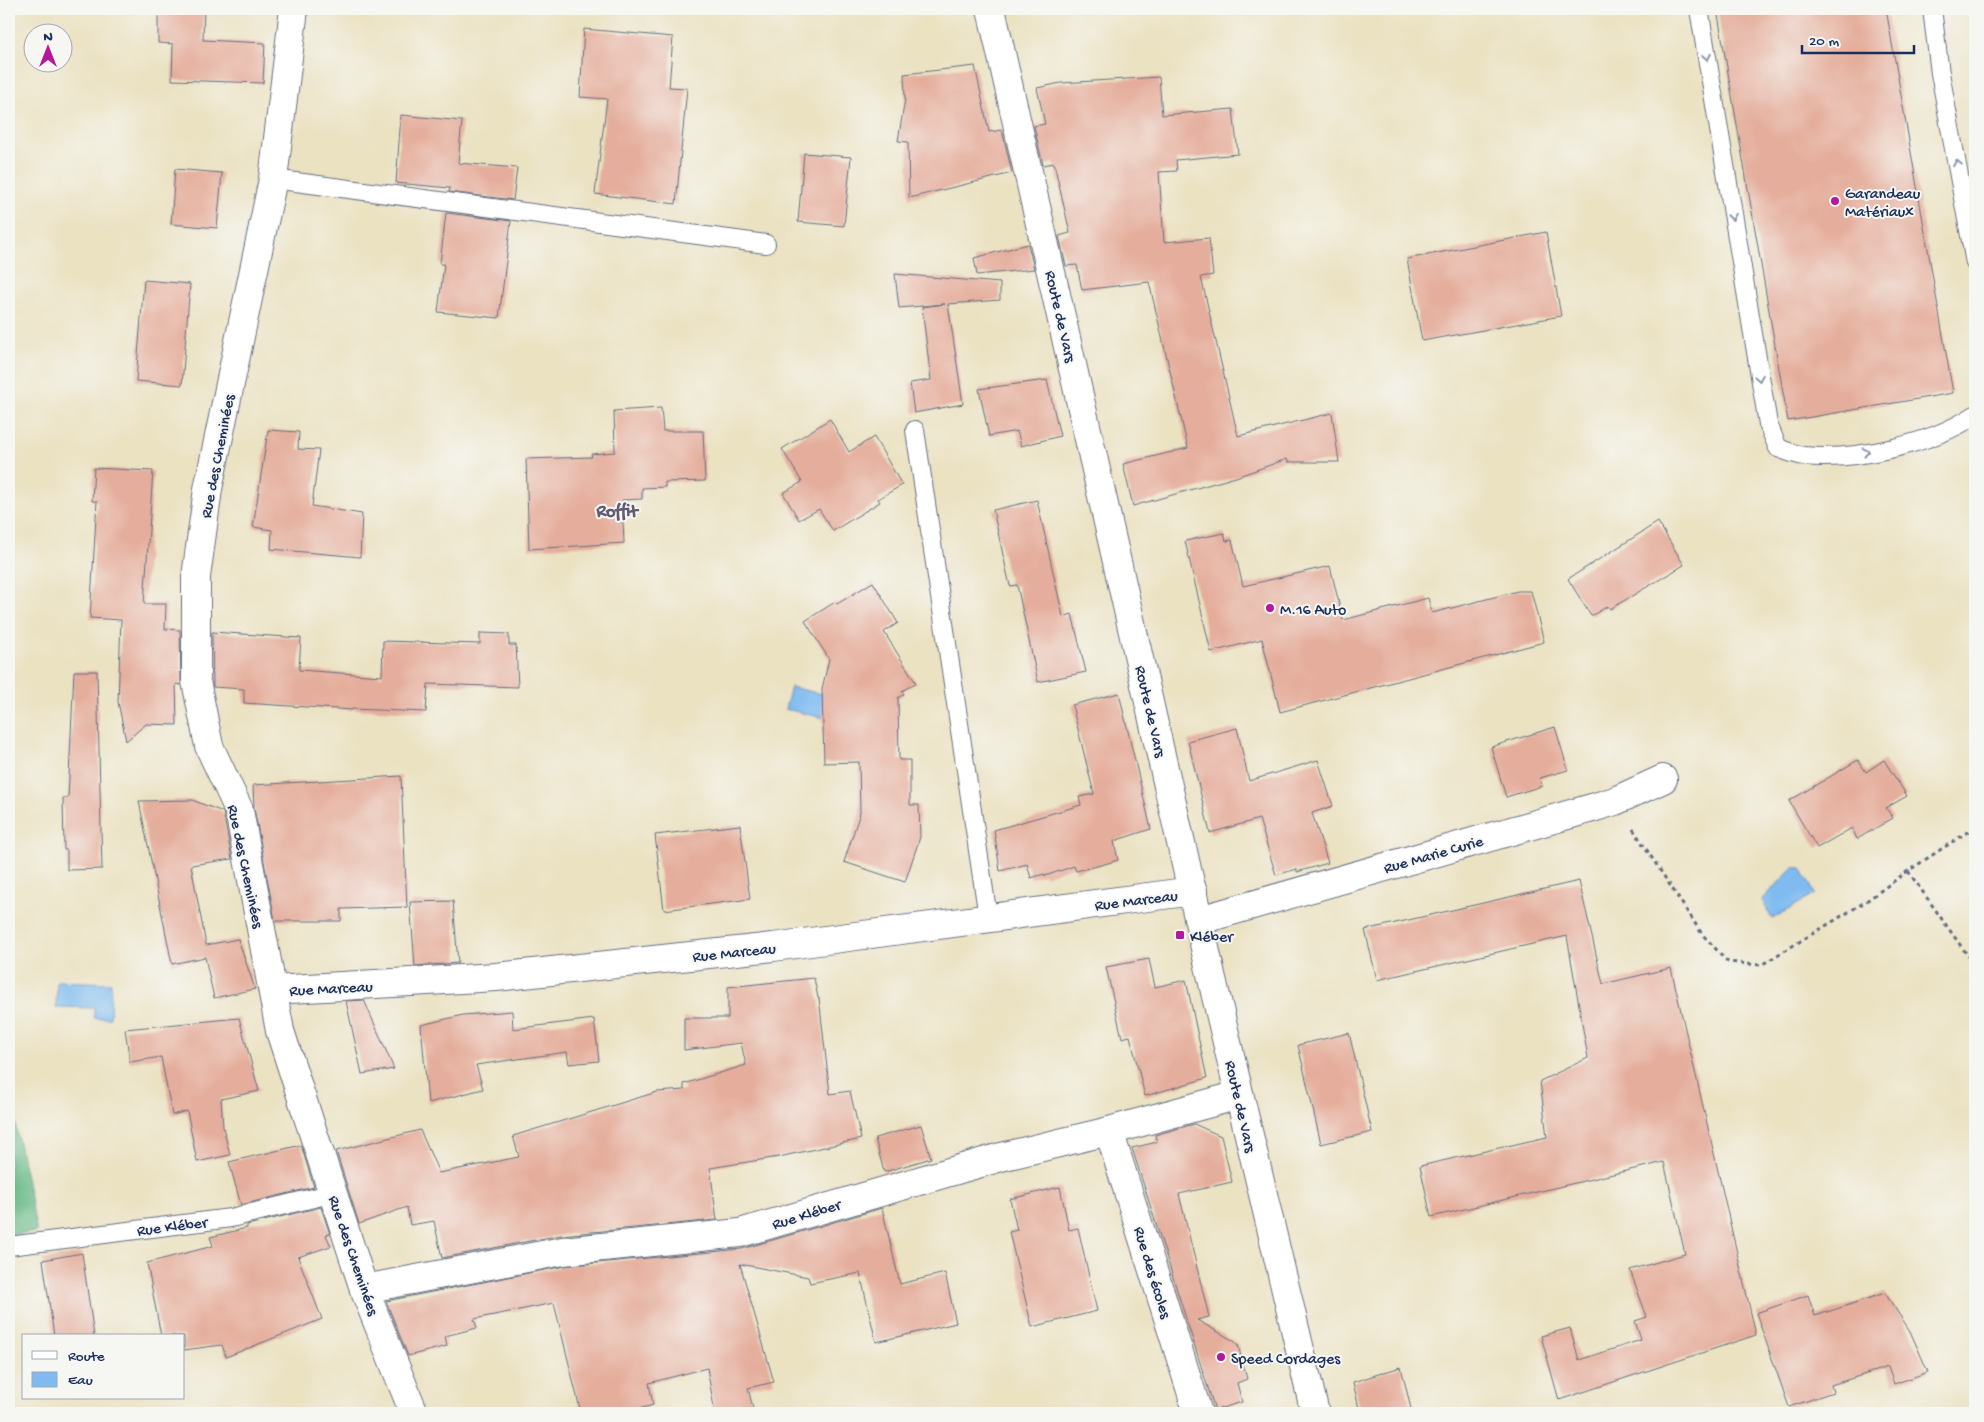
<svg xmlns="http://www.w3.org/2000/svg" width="1984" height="1422" font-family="'Gochi Hand',sans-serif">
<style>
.forest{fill:#68ba86;stroke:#427472}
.water{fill:#7fbbf1;stroke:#4d75a8}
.building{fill:#e5ad9b}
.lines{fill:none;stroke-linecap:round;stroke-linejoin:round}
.lane-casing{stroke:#646e81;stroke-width:20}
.street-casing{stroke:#646e81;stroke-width:30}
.secondary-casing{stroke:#646e81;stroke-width:30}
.path{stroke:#646e81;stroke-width:3;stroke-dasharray:4 4;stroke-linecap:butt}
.lane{stroke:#fff;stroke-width:18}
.street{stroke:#fff;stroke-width:28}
.secondary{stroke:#fff;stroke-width:28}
.oneway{stroke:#8d97ae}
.poi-dot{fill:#b5179e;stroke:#f6f6f2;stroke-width:2}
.labels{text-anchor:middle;stroke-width:4;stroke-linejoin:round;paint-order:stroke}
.poi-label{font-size:16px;fill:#1b2f5e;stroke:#f6f6f2;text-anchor:start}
.street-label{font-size:16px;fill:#1b2f5e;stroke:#f6f6f2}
.neighbourhood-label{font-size:18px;font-weight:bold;fill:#625b73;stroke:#f6f6f2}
</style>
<rect width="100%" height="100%" fill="#f6f6f2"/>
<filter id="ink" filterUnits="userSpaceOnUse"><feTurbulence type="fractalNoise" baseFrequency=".02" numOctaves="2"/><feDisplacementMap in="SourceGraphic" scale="10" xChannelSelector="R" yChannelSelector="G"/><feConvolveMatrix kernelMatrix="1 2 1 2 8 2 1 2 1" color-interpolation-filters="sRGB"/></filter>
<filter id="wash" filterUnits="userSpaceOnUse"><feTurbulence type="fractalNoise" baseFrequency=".0096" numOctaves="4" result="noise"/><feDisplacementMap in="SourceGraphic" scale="20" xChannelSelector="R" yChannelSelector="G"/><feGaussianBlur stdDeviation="1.12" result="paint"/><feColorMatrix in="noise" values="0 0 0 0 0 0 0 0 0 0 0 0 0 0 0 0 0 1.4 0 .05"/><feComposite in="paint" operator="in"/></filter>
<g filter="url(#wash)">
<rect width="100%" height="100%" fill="#ebe2c2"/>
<!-- forest -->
<polygon class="forest" points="9,1093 37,1232 9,1235"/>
<!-- water -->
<g class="water">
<polygon points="791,687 835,697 830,719 785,709"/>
<polygon points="1793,868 1801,868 1815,894 1772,919 1762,900"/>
<polygon points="57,981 111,983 110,1018 94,1018 94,1008 56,1007"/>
</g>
<g id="blocks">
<!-- building -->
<g class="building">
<polygon points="158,9 204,9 203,40 265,43 263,83 172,80 173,44 158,43"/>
<polygon points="1717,9 1886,9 1953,393 1788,421"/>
<polygon points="584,29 673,37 669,87 687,88 676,204 595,194 607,99 580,97"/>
<polygon points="975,66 989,132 1002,130 1012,173 909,198 908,142 898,141 905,99 904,74"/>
<polygon points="1159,77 1162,115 1233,109 1238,154 1176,160 1177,171 1159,172 1164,242 1209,238 1213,275 1201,277 1238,436 1332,413 1339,462 1288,462 1287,459 1236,477 1133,506 1123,464 1188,448 1149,282 1082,290 1077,265 1066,266 1059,236 1070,233 1054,163 1043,165 1034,126 1045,124 1037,88 1061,83"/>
<polygon points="401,115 462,121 458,163 517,168 513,200 449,192 450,188 396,183"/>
<polygon points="804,153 851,157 844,226 798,222"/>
<polygon points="175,169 222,173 217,228 171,224"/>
<polygon points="446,213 511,221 499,318 438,312 444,264 440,264"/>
<polygon points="1546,232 1561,316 1422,341 1407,259"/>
<polygon points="1028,244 1034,269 977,275 974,258"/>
<polygon points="895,274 1000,283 1000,300 948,304 963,404 914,413 910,383 931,380 922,307 945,304 899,308"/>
<polygon points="144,280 190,284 182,385 136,381"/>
<polygon points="1047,380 1060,436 1021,446 1017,431 989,436 979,389"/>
<polygon points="661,408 663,431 703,431 705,481 665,482 665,487 642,488 642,499 622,500 624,543 529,549 526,459 592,457 591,454 615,452 614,411"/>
<polygon points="830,419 849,452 874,437 902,485 878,499 880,502 833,531 819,509 799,520 783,493 802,482 782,449"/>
<polygon points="268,430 299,432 298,449 319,450 312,506 362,514 360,557 271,549 272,530 253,527"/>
<polygon points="94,468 153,471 144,604 166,604 165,629 180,630 181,685 176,684 177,725 146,724 126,741 118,702 121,620 90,618 97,501 92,501"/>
<polygon points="1037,500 1063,617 1072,614 1086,672 1038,682 1017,585 1010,586 993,510"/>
<polygon points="1658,522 1684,565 1610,609 1608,606 1591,616 1568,579"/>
<polygon points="1224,533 1226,541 1232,540 1243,586 1330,566 1343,620 1428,598 1432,613 1518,591 1531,591 1544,642 1280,712 1262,639 1211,652 1185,541"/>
<polygon points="873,582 898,623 884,632 916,683 902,691 904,694 898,698 899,760 910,760 910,805 919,805 920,837 905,882 844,862 860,813 859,762 824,763 822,689 829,659 805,621 835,602 837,604"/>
<polygon points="212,632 301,638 299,670 382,676 383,641 480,644 480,633 509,634 509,645 516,645 518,687 428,684 426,712 352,709 352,710 244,703 244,689 213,687"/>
<polygon points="74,671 97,671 102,869 67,870 67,850 64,850 63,798 68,798"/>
<polygon points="1119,693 1151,829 1114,841 1118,860 1101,865 1076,871 1074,866 1045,876 1044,874 1031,878 1027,864 1000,871 994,830 1081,805 1079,797 1094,794 1072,705"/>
<polygon points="1555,727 1568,770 1540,778 1542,786 1506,797 1491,747"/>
<polygon points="1237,728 1249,781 1318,760 1333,806 1312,813 1328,863 1297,872 1297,869 1276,875 1259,819 1210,833 1188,741"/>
<polygon points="1858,760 1866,772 1884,760 1907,796 1886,808 1893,818 1857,839 1852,828 1817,848 1789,801"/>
<polygon points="401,776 407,907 341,909 341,921 275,921 254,808 253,785"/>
<polygon points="192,800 223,812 232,859 191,865 206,945 238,939 255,989 214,998 205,957 172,964 139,801"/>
<polygon points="740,825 750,899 664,910 655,835"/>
<polygon points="1579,881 1603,984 1671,968 1756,1335 1559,1400 1541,1336 1570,1328 1579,1360 1641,1340 1635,1321 1647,1317 1630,1270 1685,1254 1664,1162 1431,1217 1420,1166 1547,1137 1540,1081 1588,1058 1567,936 1377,980 1365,930"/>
<polygon points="453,901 458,963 415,966 410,902"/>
<polygon points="1149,959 1155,987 1186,980 1207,1078 1145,1096 1130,1036 1122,1038 1106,967"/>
<polygon points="814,978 818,998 819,998 830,1094 850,1091 861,1139 779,1157 710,1168 717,1220 561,1235 442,1258 434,1221 410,1225 407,1207 359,1224 336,1151 420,1130 439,1173 519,1157 513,1136 657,1092 684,1090 684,1084 746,1065 741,1043 684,1050 684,1018 728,1018 728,987"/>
<polygon points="364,1000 394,1069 362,1074 346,1001"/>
<polygon points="512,1011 513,1029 594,1019 599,1061 569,1064 567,1052 476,1065 483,1089 428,1103 421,1025 463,1015"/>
<polygon points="239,1018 259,1091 221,1099 223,1127 230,1155 197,1162 187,1111 172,1115 161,1057 130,1062 125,1029"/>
<polygon points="1349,1033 1372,1132 1321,1144 1298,1045"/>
<polygon points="1194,1124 1221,1136 1232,1182 1179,1194 1209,1317 1197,1320 1234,1341 1238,1345 1247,1379 1237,1383 1242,1402 1215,1410 1132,1148 1157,1142 1155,1135"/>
<polygon points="921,1125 931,1158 884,1172 875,1138"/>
<polygon points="301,1145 314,1187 241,1205 229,1162"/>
<polygon points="1060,1187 1069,1230 1078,1228 1097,1311 1032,1327 1009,1232 1017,1230 1010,1199"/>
<polygon points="321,1207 330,1234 326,1235 331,1246 298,1257 322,1319 226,1357 222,1345 184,1350 184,1336 161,1336 147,1263 213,1246 210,1237 247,1228 247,1225"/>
<polygon points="882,1208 900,1284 945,1273 956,1323 876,1342 860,1273 810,1283 808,1277 740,1264 774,1382 748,1388 754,1413 715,1413 707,1368 649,1383 653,1405 624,1413 581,1413 554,1303 474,1319 477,1328 445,1336 447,1346 408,1356 386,1301 565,1266 742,1249"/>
<polygon points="82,1253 94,1336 54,1336 43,1260"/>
<polygon points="1885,1293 1910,1331 1928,1372 1894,1384 1888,1367 1831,1385 1833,1392 1789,1407 1756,1313 1808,1295 1815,1316"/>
<polygon points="1401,1367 1412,1413 1360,1413 1353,1382"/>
</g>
</g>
</g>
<g filter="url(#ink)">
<use href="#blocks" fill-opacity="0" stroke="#646e81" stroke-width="1"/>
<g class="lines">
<defs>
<g id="lane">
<path d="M1699 9 1768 424 1778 448C1786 451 1796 455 1804 456 1856 461 1932 444 1975 415"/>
<polyline points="1932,9 1940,73 1975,263"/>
<polyline points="273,179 766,244"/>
<polyline points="915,430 988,917"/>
<polyline points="9,1246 231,1218 334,1193"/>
</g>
<g id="street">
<polyline points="294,9 273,179 208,489 196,577 196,681 209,746 239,810 280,1031 364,1289 414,1413"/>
<polyline points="1200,920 1592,808 1615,801 1663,779"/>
<polyline points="273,990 496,977 773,947 1193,891"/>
<polyline points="1109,1131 1198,1413"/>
<polyline points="364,1289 563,1251 740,1233 1001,1157 1109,1131 1239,1095"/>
</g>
<polyline id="secondary" points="991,9 1215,992 1315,1413"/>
</defs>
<!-- lane casing -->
<use href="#lane" class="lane-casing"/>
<!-- street casing -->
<use href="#street" class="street-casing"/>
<!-- secondary casing -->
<use href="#secondary" class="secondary-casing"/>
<!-- path -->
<g class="path">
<polyline points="1633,829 1702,934 1728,962 1761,965 1865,902 1908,871 1975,827"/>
<polyline points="1908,871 1975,966"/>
</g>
<!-- lane -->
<use href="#lane" class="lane"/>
<!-- street -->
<use href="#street" class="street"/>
<!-- secondary -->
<use href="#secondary" class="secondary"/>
</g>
<!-- one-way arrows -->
<defs><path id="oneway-chevron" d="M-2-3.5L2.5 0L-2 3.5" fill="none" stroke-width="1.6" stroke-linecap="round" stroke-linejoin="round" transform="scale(1.25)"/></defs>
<g class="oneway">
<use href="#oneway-chevron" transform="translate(1707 57) rotate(81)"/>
<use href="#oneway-chevron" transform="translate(1957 163) rotate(-101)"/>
<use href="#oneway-chevron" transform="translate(1732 217) rotate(81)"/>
<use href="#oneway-chevron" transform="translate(1759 378) rotate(80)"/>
<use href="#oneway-chevron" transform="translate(1866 452) rotate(-10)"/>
</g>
</g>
<!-- markers -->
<g class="poi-dot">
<circle cx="1835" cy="201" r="5"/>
<circle cx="1270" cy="608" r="5"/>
<rect x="1175" y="930" width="10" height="10" rx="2.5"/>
<circle cx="1221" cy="1357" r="5"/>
</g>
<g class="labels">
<!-- poi labels -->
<g class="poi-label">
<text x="1845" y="198">Garandeau<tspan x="1845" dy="18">Matériaux</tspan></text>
<text x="1280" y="614">M.16 Auto</text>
<text x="1190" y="941">Kléber</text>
<text x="1231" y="1363">Speed Cordages</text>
</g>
<!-- street labels -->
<g class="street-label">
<text transform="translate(1062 316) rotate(77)" y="6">Route de Vars</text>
<text transform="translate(216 456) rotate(-79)" y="6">Rue des Cheminées</text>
<text transform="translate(1152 711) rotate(77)" y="6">Route de Vars</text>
<text transform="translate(1433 853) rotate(-16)" y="6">Rue Marie Curie</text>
<text transform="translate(247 866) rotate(78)" y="6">Rue des Cheminées</text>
<text transform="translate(1136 899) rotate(-7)" y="6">Rue Marceau</text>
<text transform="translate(734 951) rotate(-6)" y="6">Rue Marceau</text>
<text transform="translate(331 987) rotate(-3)" y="6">Rue Marceau</text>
<text transform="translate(1242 1106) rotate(77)" y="6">Route de Vars</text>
<text transform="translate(806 1213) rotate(-17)" y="6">Rue Kléber</text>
<text transform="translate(172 1225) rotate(-7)" y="6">Rue Kléber</text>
<text transform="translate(355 1255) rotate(71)" y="6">Rue des Cheminées</text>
<text transform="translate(1154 1272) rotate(73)" y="6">Rue des écoles</text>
</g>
<!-- neighbourhood labels -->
<g class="neighbourhood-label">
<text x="617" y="516">Roffit</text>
</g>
</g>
<!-- margin -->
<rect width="1984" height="1422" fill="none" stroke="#f6f6f2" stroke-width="30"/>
<!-- legend -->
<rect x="22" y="1334" width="162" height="65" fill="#f6f6f2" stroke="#9ea6b7"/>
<rect x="32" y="1351" width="25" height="8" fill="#ffffff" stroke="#9ea6b7"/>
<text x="68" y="1360" font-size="15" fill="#1b2f5e">Route</text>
<rect x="32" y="1372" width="25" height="15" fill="#7fbbf1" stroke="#9ea6b7"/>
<text x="68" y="1384" font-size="15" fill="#1b2f5e">Eau</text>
<!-- north arrow -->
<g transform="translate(48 48)"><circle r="24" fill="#f6f6f2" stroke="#9ea6b7"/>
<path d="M0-4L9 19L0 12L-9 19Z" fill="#b5179e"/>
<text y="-8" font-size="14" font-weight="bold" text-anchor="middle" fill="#1b2f5e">N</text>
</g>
<!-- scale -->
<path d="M1802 45v8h112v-8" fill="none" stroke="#1b2f5e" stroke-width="2.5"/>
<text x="1809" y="45" font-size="15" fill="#1b2f5e" stroke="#f6f6f2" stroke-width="4" paint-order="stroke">20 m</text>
</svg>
